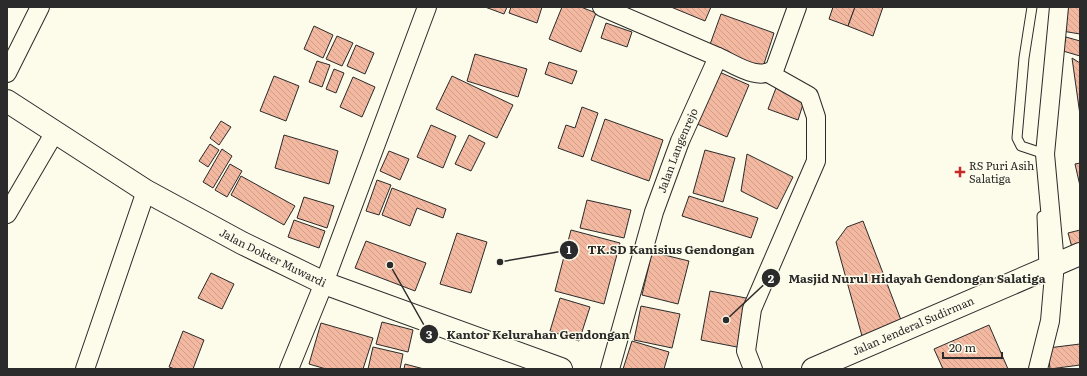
<svg xmlns="http://www.w3.org/2000/svg" width="1087" height="376" font-family="Literata,serif">
<style>
.building{fill:url(#building-back-hatch);stroke:#2b2b2b}
.lines{fill:none;stroke-linecap:round;stroke-linejoin:round}
.service-casing{stroke:#2b2b2b;stroke-width:11}
.minor-casing{stroke:#2b2b2b;stroke-width:20}
.tertiary-casing{stroke:#2b2b2b;stroke-width:24}
.primary-casing{stroke:#2b2b2b;stroke-width:24}
.service{stroke:#fdfbea;stroke-width:9}
.minor{stroke:#fdfbea;stroke-width:18}
.tertiary{stroke:#fdfbea;stroke-width:22}
.primary{stroke:#fdfbea;stroke-width:22}
.poi-dot{fill:#c62828;stroke:#fdfbea;stroke-width:1.5}
.labels{text-anchor:middle;stroke-width:3;stroke-linejoin:round;paint-order:stroke}
.street-label{font-size:11px;fill:#2b2b2b;stroke:#fdfbea}
.poi-label{font-size:11px;fill:#2b2b2b;stroke:#fdfbea;text-anchor:start}
.leader{fill:none;stroke:#2b2b2b;stroke-width:1.5}
.callout-dot{fill:#2b2b2b;stroke:#fdfbea;stroke-width:1.5}
.mark-label{font-size:12px;text-anchor:middle;font-weight:bold;fill:#fff}
.callout-label{font-size:12px;text-anchor:middle;font-weight:bold;fill:#2b2b2b;stroke:#fdfbea;stroke-width:3;stroke-linejoin:round;paint-order:stroke}
</style>
<defs>
<pattern id="building-back-hatch" width="6" height="6" patternUnits="userSpaceOnUse"><rect width="6" height="6" fill="#f2b8a0"/><path d="M-1 5l2 2M0 0l6 6M5-1l2 2" fill="none" stroke="#d09e8a"/></pattern>
</defs>
<rect width="100%" height="100%" fill="#fdfbea"/>
<!-- building -->
<g class="building">
<polygon points="485,7 507,7 504,14"/>
<polygon points="511,7 542,7 537,23 509,13"/>
<polygon points="562,7 581,7 596,13 581,52 549,39"/>
<polygon points="671,7 711,7 705,21"/>
<polygon points="833,7 855,7 848,26 829,19"/>
<polygon points="855,7 883,7 873,36 848,26"/>
<polygon points="1067,7 1080,7 1080,34 1062,31"/>
<polygon points="721,14 774,33 762,70 708,50"/>
<polygon points="606,23 632,32 627,47 601,38"/>
<polygon points="314,26 333,35 323,58 304,49"/>
<polygon points="337,36 353,43 342,66 326,59"/>
<polygon points="1066,37 1080,41 1080,56 1063,51"/>
<polygon points="356,45 374,53 365,74 347,66"/>
<polygon points="475,54 527,69 518,97 467,81"/>
<polygon points="1072,58 1080,63 1080,115"/>
<polygon points="317,61 330,65 322,87 309,82"/>
<polygon points="549,62 577,71 572,84 545,74"/>
<polygon points="334,69 344,73 336,93 326,89"/>
<polygon points="717,71 749,85 727,137 695,123"/>
<polygon points="274,76 299,86 286,121 260,111"/>
<polygon points="452,76 513,105 497,138 436,109"/>
<polygon points="353,77 375,87 362,117 340,107"/>
<polygon points="776,88 805,98 798,120 768,109"/>
<polygon points="582,107 598,113 583,157 558,148 566,125 575,128"/>
<polygon points="605,119 663,140 649,181 591,160"/>
<polygon points="221,121 231,127 219,145 210,138"/>
<polygon points="431,125 456,136 443,168 417,157"/>
<polygon points="284,135 338,151 329,184 275,168"/>
<polygon points="469,135 485,143 471,171 455,164"/>
<polygon points="210,144 219,150 208,167 199,161"/>
<polygon points="222,149 232,156 213,188 203,182"/>
<polygon points="705,150 735,158 723,202 693,193"/>
<polygon points="389,151 409,159 400,180 380,171"/>
<polygon points="747,154 793,177 777,209 741,191"/>
<polygon points="1080,163 1080,186 1075,164"/>
<polygon points="230,164 242,171 227,197 215,190"/>
<polygon points="241,176 295,206 284,225 231,195"/>
<polygon points="377,180 391,185 379,215 366,211"/>
<polygon points="392,188 446,209 443,218 417,208 410,226 382,215"/>
<polygon points="689,196 758,218 751,238 682,216"/>
<polygon points="304,197 334,206 327,228 297,218"/>
<polygon points="587,200 631,210 624,238 580,228"/>
<polygon points="294,220 325,231 319,248 288,237"/>
<polygon points="863,221 901,320 862,336 836,242 847,227"/>
<polygon points="571,230 620,243 604,304 555,291"/>
<polygon points="1080,230 1080,249 1073,251 1068,233"/>
<polygon points="457,233 487,242 471,293 440,284"/>
<polygon points="366,241 426,263 415,291 355,268"/>
<polygon points="652,252 689,261 678,304 642,295"/>
<polygon points="211,273 234,284 222,309 198,298"/>
<polygon points="710,291 751,299 742,348 701,340"/>
<polygon points="560,298 590,307 579,341 550,331"/>
<polygon points="641,306 680,314 672,348 634,340"/>
<polygon points="382,322 413,330 408,352 376,344"/>
<polygon points="321,323 373,338 363,369 326,369 309,364"/>
<polygon points="989,325 1008,369 943,369 934,349"/>
<polygon points="183,331 204,340 193,369 175,369 169,367"/>
<polygon points="632,341 669,352 664,369 623,369"/>
<polygon points="1080,344 1080,365 1050,369 1048,348"/>
<polygon points="373,347 403,354 400,369 368,369"/>
<polygon points="405,364 424,369 404,369"/>
</g>
<g class="lines">
<defs>
<g id="service">
<polyline points="1032,7 1024,58 1017,138 1021,146 1045,154"/>
<polyline points="1042,216 1044,268"/>
</g>
<g id="minor">
<polyline points="602,7 718,57"/>
<polyline points="7,73 40,7"/>
<polyline points="7,214 55,132"/>
<polyline points="85,369 146,191"/>
<polyline points="289,369 324,283 427,7"/>
<path id="s1" d="M610 369 654 212 680 141 718 57C734 64 760 83 775 68L797 7"/>
<polyline points="753,369 746,351 752,309 816,161 816,117 809,96 770,74"/>
<polyline points="1038,369 1050,321 1055,263 1045,154 1059,7"/>
</g>
<g id="tertiary">
<path id="s2" d="M7 101 146 191 242 243 324 283 561 369"/>
</g>
<g id="primary">
<path id="s3" d="M813 369 1080 254"/>
</g>
</defs>
<!-- service casing -->
<use href="#service" class="service-casing"/>
<!-- minor casing -->
<use href="#minor" class="minor-casing"/>
<!-- tertiary casing -->
<use href="#tertiary" class="tertiary-casing"/>
<!-- primary casing -->
<use href="#primary" class="primary-casing"/>
<!-- service -->
<use href="#service" class="service"/>
<!-- minor -->
<use href="#minor" class="minor"/>
<!-- tertiary -->
<use href="#tertiary" class="tertiary"/>
<!-- primary -->
<use href="#primary" class="primary"/>
</g>
<!-- markers -->
<path class="poi-dot" d="M958 166h4v4h4v4h-4v4h-4v-4h-4v-4h4z"/>
<g class="labels">
<!-- street labels -->
<g class="street-label">
<text dy="4" stroke="none"><textPath href="#s1" startOffset="229">Jalan Langenrejo</textPath></text>
<text dy="4" stroke="none"><textPath href="#s2" startOffset="309">Jalan Dokter Muwardi</textPath></text>
<text dy="4" stroke="none"><textPath href="#s3" startOffset="109">Jalan Jenderal Sudirman</textPath></text>
</g>
<!-- poi labels -->
<g class="poi-label">
<text x="969" y="170">RS Puri Asih<tspan x="969" dy="13">Salatiga</tspan></text>
</g>
</g>
<!-- callouts -->
<path class="leader" d="M500 262L569 250M726 320L771 278M390 265L429 334"/>
<g class="callout-dot">
<circle cx="500" cy="262" r="4"/>
<circle cx="726" cy="320" r="4"/>
<circle cx="390" cy="265" r="4"/>
<circle cx="569" cy="250" r="10"/>
<circle cx="771" cy="278" r="10"/>
<circle cx="429" cy="334" r="10"/>
</g>
<g class="mark-label">
<text x="569" y="254">1</text>
<text x="771" y="283">2</text>
<text x="429" y="339">3</text>
</g>
<g class="callout-label">
<text x="671" y="254">TK.SD Kanisius Gendongan</text>
<text x="917" y="283">Masjid Nurul Hidayah Gendongan Salatiga</text>
<text x="538" y="339">Kantor Kelurahan Gendongan</text>
</g>
<!-- border -->
<rect width="1087" height="376" fill="none" stroke="#2b2b2b" stroke-width="16"/>
<!-- scale -->
<path d="M943 352v6h59v-6" fill="none" stroke="#2b2b2b" stroke-width="2"/>
<text x="949" y="352" font-size="12" fill="#2b2b2b" stroke="#fdfbea" stroke-width="3" paint-order="stroke">20 m</text>
</svg>
